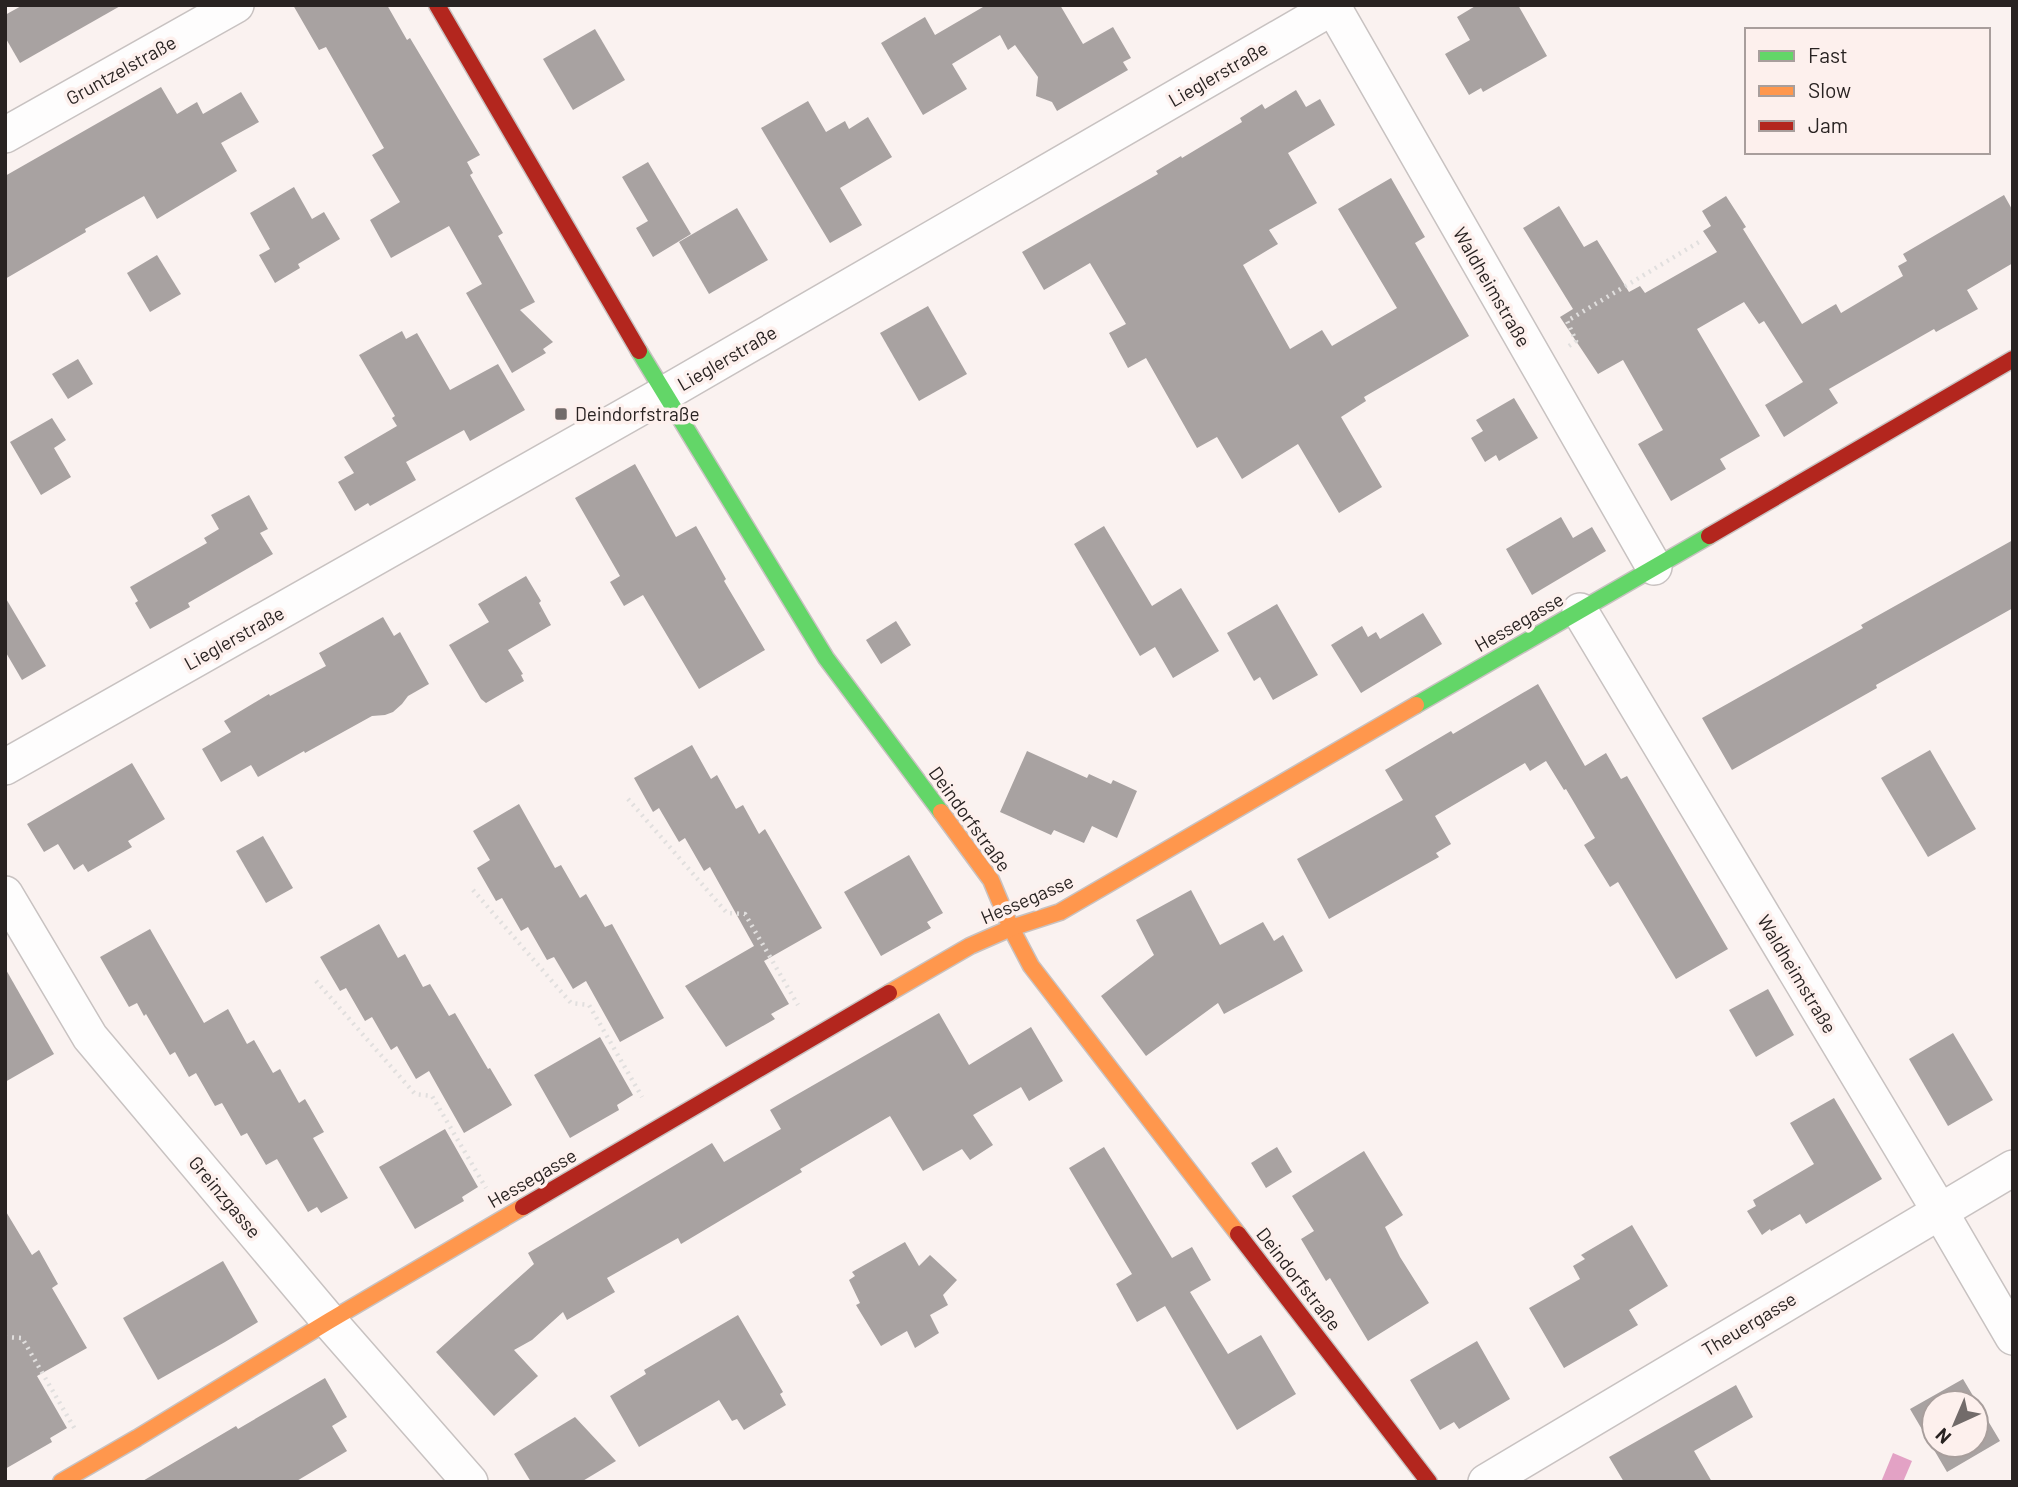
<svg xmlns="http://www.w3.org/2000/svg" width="2018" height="1487" font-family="Barlow,sans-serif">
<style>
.water{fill:#e3a2c5}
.building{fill:#a8a2a1;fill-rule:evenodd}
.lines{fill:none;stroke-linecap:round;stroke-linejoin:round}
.street-casing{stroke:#c8c2c1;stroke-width:38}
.fast-casing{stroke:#c8c2c1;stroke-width:19}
.slow-casing{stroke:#c8c2c1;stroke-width:19}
.jam-casing{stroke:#c8c2c1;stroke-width:19}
.path{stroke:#e1dfde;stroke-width:4.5;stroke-dasharray:2 5;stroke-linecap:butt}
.street{stroke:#fefdfd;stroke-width:35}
.fast{stroke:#63d668;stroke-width:16}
.slow{stroke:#ff974d;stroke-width:16}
.jam{stroke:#b3261e;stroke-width:16}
.poi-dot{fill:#726b6a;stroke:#fdf0ed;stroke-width:2.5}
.labels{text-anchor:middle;stroke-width:7;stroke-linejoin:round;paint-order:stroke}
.street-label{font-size:19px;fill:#292322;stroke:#fdf0ed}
.poi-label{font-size:19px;fill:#292322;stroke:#fdf0ed;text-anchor:start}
</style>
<rect width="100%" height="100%" fill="#faf2f0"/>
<!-- water -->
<polygon class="water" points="1893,1453 1912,1461 1903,1482 1881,1482"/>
<!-- building -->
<g class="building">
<polygon points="23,5 122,5 20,63 5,37 5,15"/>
<polygon points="293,5 387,5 407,40 410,38 480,155 467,162 473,173 470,175 503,233 498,236 535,302 520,310 553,342 543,349 546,353 512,373 466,293 482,284 449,226 391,258 370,220 400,202 372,155 384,148 326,47 319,50"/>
<polygon points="982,5 1060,5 1083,44 1113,27 1131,58 1123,62 1128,70 1057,111 1052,102 1036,96 1038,77 1015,45 1008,50 1000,35 952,64 967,89 923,115 881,43 925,17 935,35 983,7"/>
<polygon points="1477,5 1518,5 1547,56 1483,92 1481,88 1469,95 1445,54 1470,40 1457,17"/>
<polygon points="595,29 625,80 573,110 543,59"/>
<polygon points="161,87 177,114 197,102 203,114 241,92 259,122 221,143 237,171 157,219 144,196 85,229 86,232 5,279 5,176"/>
<polygon points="1296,90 1306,107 1320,99 1335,125 1288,153 1317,203 1269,230 1278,244 1243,265 1290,349 1322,330 1332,346 1397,308 1338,209 1391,178 1425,237 1415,243 1469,336 1364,397 1366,401 1341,417 1382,487 1339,513 1298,444 1242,479 1217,437 1197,448 1146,358 1128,368 1109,333 1126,324 1090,263 1044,290 1022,252 1158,174 1156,171 1181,156 1182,158 1242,122 1240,118 1262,104 1265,109"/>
<polygon points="808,101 826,132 845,121 849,129 868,117 892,157 840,188 862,225 830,243 761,128"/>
<polygon points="648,162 691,234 653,257 636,228 648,221 622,177"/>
<polygon points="294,187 312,219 324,212 340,239 298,264 300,268 275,283 259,255 270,249 250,213"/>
<polygon points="2004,195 2013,211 2013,263 1967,290 1978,309 1936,332 1934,329 1829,389 1838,403 1784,437 1765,405 1803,382 1764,321 1759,324 1744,302 1697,329 1760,436 1720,459 1726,469 1671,501 1638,444 1663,430 1623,360 1598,374 1560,317 1573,309 1523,228 1559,206 1584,247 1597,240 1629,292 1640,286 1645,293 1717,252 1703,231 1711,226 1702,211 1726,196 1746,227 1743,229 1802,324 1836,304 1841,313 1903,276 1898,266 1907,261 1903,254"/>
<polygon points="737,208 768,260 709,294 679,242"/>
<polygon points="157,255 181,294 150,312 127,273"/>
<polygon points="928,306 967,374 919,401 880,333"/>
<polygon points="402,331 406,339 417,333 450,390 498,364 525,410 470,441 464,430 406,462 416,480 370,506 368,503 355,511 338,482 354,473 344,457 397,426 392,418 395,416 359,355"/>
<polygon points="78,359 93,384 68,399 52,374"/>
<polygon points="1514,398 1538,438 1499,461 1496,455 1485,462 1471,438 1483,431 1476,420"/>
<polygon points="52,418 66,440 54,448 71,477 41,495 10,442"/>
<polygon points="635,464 676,537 696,526 726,579 724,581 765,650 699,689 643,595 624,606 610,582 620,576 575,498"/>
<polygon points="249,495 268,529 260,533 273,554 188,603 190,607 150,629 135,603 138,601 130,587 207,543 204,538 219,529 211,515"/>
<polygon points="1561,517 1573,538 1592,527 1606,551 1532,595 1506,549"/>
<polygon points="1104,526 1152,606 1181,588 1219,651 1173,678 1155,647 1140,656 1074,544"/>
<polygon points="2013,540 2013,608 1876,685 1877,688 1732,770 1702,718 1863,628 1861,625"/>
<polygon points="526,576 541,601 539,603 551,625 508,650 523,674 521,675 524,681 486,703 481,699 449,645 489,622 478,604"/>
<polygon points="5,597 46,666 22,680 5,651"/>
<polygon points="1277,604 1318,675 1273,700 1260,677 1254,681 1227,633"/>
<polygon points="1423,613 1442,644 1361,693 1331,645 1362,626 1368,637 1376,632 1380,639"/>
<polygon points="383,617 394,636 400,632 429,684 408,696 402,704 393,712 385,715 372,716 305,753 304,751 258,777 251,765 221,782 202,749 231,732 224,721 269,694 270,696 326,666 319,653"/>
<polygon points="896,621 911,645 881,664 866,640"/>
<polygon points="1538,684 1585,766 1606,753 1621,779 1627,776 1728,949 1676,979 1618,882 1610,887 1584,845 1595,838 1566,789 1564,790 1546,761 1530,771 1525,763 1435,816 1451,844 1436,853 1439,857 1329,919 1297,859 1403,800 1385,770 1451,731 1453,734"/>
<polygon points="692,745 711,779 717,775 736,809 743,805 759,834 765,829 822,928 764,961 789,1004 771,1014 775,1019 726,1047 685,986 754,946 710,867 704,871 685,838 679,842 659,808 653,812 634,778"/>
<polygon points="1930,750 1976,829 1928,857 1881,778"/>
<polygon points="1027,751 1087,778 1089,774 1111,784 1113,780 1137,791 1117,838 1092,826 1084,843 1054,830 1051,835 1000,812"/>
<polygon points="132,763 165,819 128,841 132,847 88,872 83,864 74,870 58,844 44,852 27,824"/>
<polygon points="519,804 555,868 561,865 580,898 586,894 605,927 612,924 664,1018 620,1042 586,981 573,989 554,957 547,960 528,927 521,931 502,898 496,901 477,868 490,860 473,831"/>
<polygon points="263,836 293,888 266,903 236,851"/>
<polygon points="909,855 943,913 927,922 931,928 881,956 844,892"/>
<polygon points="1191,890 1220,945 1263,922 1274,941 1283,935 1303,971 1224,1014 1218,1003 1146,1056 1101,996 1154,955 1136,920"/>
<polygon points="379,924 398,958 405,954 423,987 430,984 449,1016 455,1013 488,1069 490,1068 512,1105 464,1133 429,1071 416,1079 397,1046 391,1050 372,1017 365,1021 346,988 340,991 320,957"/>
<polygon points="150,929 204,1023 228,1009 247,1044 254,1040 273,1073 280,1069 299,1103 305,1099 324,1132 313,1138 348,1198 321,1213 317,1207 308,1212 277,1159 266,1165 247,1133 241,1136 222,1103 215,1106 196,1073 189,1077 175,1052 170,1055 146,1014 144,1016 137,1003 129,1007 100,957"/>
<polygon points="5,968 54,1054 5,1082"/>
<polygon points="1768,989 1794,1035 1756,1057 1729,1010"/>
<polygon points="939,1013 969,1065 1031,1027 1063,1081 1029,1101 1021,1087 973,1115 993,1145 970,1160 962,1149 923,1171 890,1116 800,1169 802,1172 681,1244 678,1238 607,1278 615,1292 567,1320 563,1312 532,1340 514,1350 538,1376 494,1416 436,1352 534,1264 528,1253 712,1143 724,1162 781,1129 770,1110"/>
<polygon points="1953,1033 1993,1100 1948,1126 1909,1059"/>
<polygon points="600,1037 633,1095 617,1105 619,1110 570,1138 534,1075"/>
<polygon points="1834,1098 1882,1179 1806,1224 1800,1214 1771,1231 1770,1229 1762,1235 1747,1211 1756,1206 1753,1200 1814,1164 1790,1123"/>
<polygon points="445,1129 478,1187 462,1197 464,1201 415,1229 379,1167"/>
<polygon points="1104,1147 1172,1258 1192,1247 1211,1280 1190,1292 1228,1354 1261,1335 1296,1394 1237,1430 1165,1306 1137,1322 1116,1284 1132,1274 1069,1168"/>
<polygon points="1277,1147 1292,1172 1266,1188 1251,1163"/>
<polygon points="1364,1151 1403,1215 1385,1227 1400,1257 1429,1303 1368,1341 1330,1278 1326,1281 1301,1239 1314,1231 1292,1196"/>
<polygon points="5,1210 32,1255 39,1250 58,1284 52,1288 87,1348 37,1376 67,1428 50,1438 52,1442 5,1469"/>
<polygon points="1632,1225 1668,1286 1629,1310 1638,1325 1564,1368 1529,1308 1580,1279 1573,1266 1585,1259 1581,1255"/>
<polygon points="905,1242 919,1266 930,1255 957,1280 943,1295 948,1305 930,1315 939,1333 915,1348 907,1331 881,1346 856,1305 860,1303 849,1280 855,1276 852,1272"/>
<polygon points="223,1261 258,1322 225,1342 158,1380 123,1318"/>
<polygon points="738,1315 783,1392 780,1394 786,1405 744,1430 737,1419 732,1421 719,1400 639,1447 610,1396 646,1374 644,1370"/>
<polygon points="1477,1341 1510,1399 1459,1429 1454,1422 1440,1430 1410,1380"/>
<polygon points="325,1378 347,1417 332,1426 347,1451 295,1482 141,1482 236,1426 238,1429"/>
<path d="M1963 1379 2000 1441 1947 1472 1910 1409ZM1934 1403H1976V1445H1934Z"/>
<polygon points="1736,1385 1753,1417 1694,1451 1712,1482 1624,1482 1609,1457"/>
<polygon points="575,1417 616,1461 581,1482 531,1482 514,1454"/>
</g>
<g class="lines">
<defs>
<g id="street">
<polyline points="1332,5 1654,567"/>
<polyline points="5,135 236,5"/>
<polyline points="1580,611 1939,1210 2013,1337"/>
<polyline points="5,767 664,394 1336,5"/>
<polyline points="5,894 90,1037 329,1321 470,1482"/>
<polyline points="1486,1482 2013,1168"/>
</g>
<g id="fast">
<polyline points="639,351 826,658 941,812"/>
<polyline points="1416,705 1709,536"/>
</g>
<g id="slow">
<polyline points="941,812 991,880 1011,928 1031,966 1238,1234"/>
<polyline points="889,993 970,946 1011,928 1060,912 1416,705"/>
<polyline points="61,1482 137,1438 329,1321 523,1207"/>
</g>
<g id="jam">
<polyline points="437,5 639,351"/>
<polyline points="1709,536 2013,359"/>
<polyline points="523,1207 889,993"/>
<polyline points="1238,1234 1429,1482"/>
</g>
</defs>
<!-- street casing -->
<use href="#street" class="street-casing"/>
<!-- fast casing -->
<use href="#fast" class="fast-casing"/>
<!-- slow casing -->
<use href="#slow" class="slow-casing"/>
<!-- jam casing -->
<use href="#jam" class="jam-casing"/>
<!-- path -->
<g class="path">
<polyline points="1569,346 1576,341 1567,321 1699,242"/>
<polyline points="628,799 727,913 745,914 798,1005"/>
<polyline points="473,890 571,1003 589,1005 642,1097"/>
<polyline points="316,981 415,1094 432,1096 486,1188"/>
<polyline points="5,1337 22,1338 76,1431"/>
</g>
<!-- street -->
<use href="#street" class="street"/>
<!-- fast -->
<use href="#fast" class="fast"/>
<!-- slow -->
<use href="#slow" class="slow"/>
<!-- jam -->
<use href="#jam" class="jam"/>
</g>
<!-- markers -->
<rect class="poi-dot" x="554" y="407" width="14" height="14" rx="3.5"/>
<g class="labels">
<!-- street labels -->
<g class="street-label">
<text transform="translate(121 70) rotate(-29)" y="7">Gruntzelstraße</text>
<text transform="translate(1218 74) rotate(-30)" y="7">Lieglerstraße</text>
<text transform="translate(1492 287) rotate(60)" y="7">Waldheimstraße</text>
<text transform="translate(727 358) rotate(-30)" y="7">Lieglerstraße</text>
<text transform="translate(1519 622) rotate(-30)" y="7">Hessegasse</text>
<text transform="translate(234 638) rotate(-29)" y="7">Lieglerstraße</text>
<text transform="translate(970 819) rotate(54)" y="7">Deindorfstraße</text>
<text transform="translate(1027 899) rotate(-23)" y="7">Hessegasse</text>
<text transform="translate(1797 974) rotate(59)" y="7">Waldheimstraße</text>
<text transform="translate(532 1178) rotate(-30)" y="7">Hessegasse</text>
<text transform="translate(225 1197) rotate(50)" y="7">Greinzgasse</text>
<text transform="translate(1299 1279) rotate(52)" y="7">Deindorfstraße</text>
<text transform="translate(1749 1324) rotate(-31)" y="7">Theuergasse</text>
</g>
<!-- poi labels -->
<g class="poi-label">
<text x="575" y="421">Deindorfstraße</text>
</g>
</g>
<!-- border -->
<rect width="2018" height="1487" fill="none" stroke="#292322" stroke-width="14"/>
<!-- legend -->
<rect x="1745" y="28" width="245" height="126" fill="#fdf0ed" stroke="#a89e9c" stroke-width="2"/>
<rect x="1759" y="51" width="35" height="10" fill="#63d668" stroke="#a89e9c" stroke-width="2"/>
<text x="1808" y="63" font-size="21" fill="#292322">Fast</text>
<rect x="1759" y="86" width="35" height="10" fill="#ff974d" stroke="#a89e9c" stroke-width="2"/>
<text x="1808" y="98" font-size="21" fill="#292322">Slow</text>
<rect x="1759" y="121" width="35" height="10" fill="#b3261e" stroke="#a89e9c" stroke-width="2"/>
<text x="1808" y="133" font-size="21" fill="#292322">Jam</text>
<!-- north arrow -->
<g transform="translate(1955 1424) rotate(224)"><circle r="33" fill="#fdf0ed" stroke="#a89e9c" stroke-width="2"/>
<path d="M0-5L12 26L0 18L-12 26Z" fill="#726b6a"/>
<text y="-10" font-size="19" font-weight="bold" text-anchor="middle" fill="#292322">N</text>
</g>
</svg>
